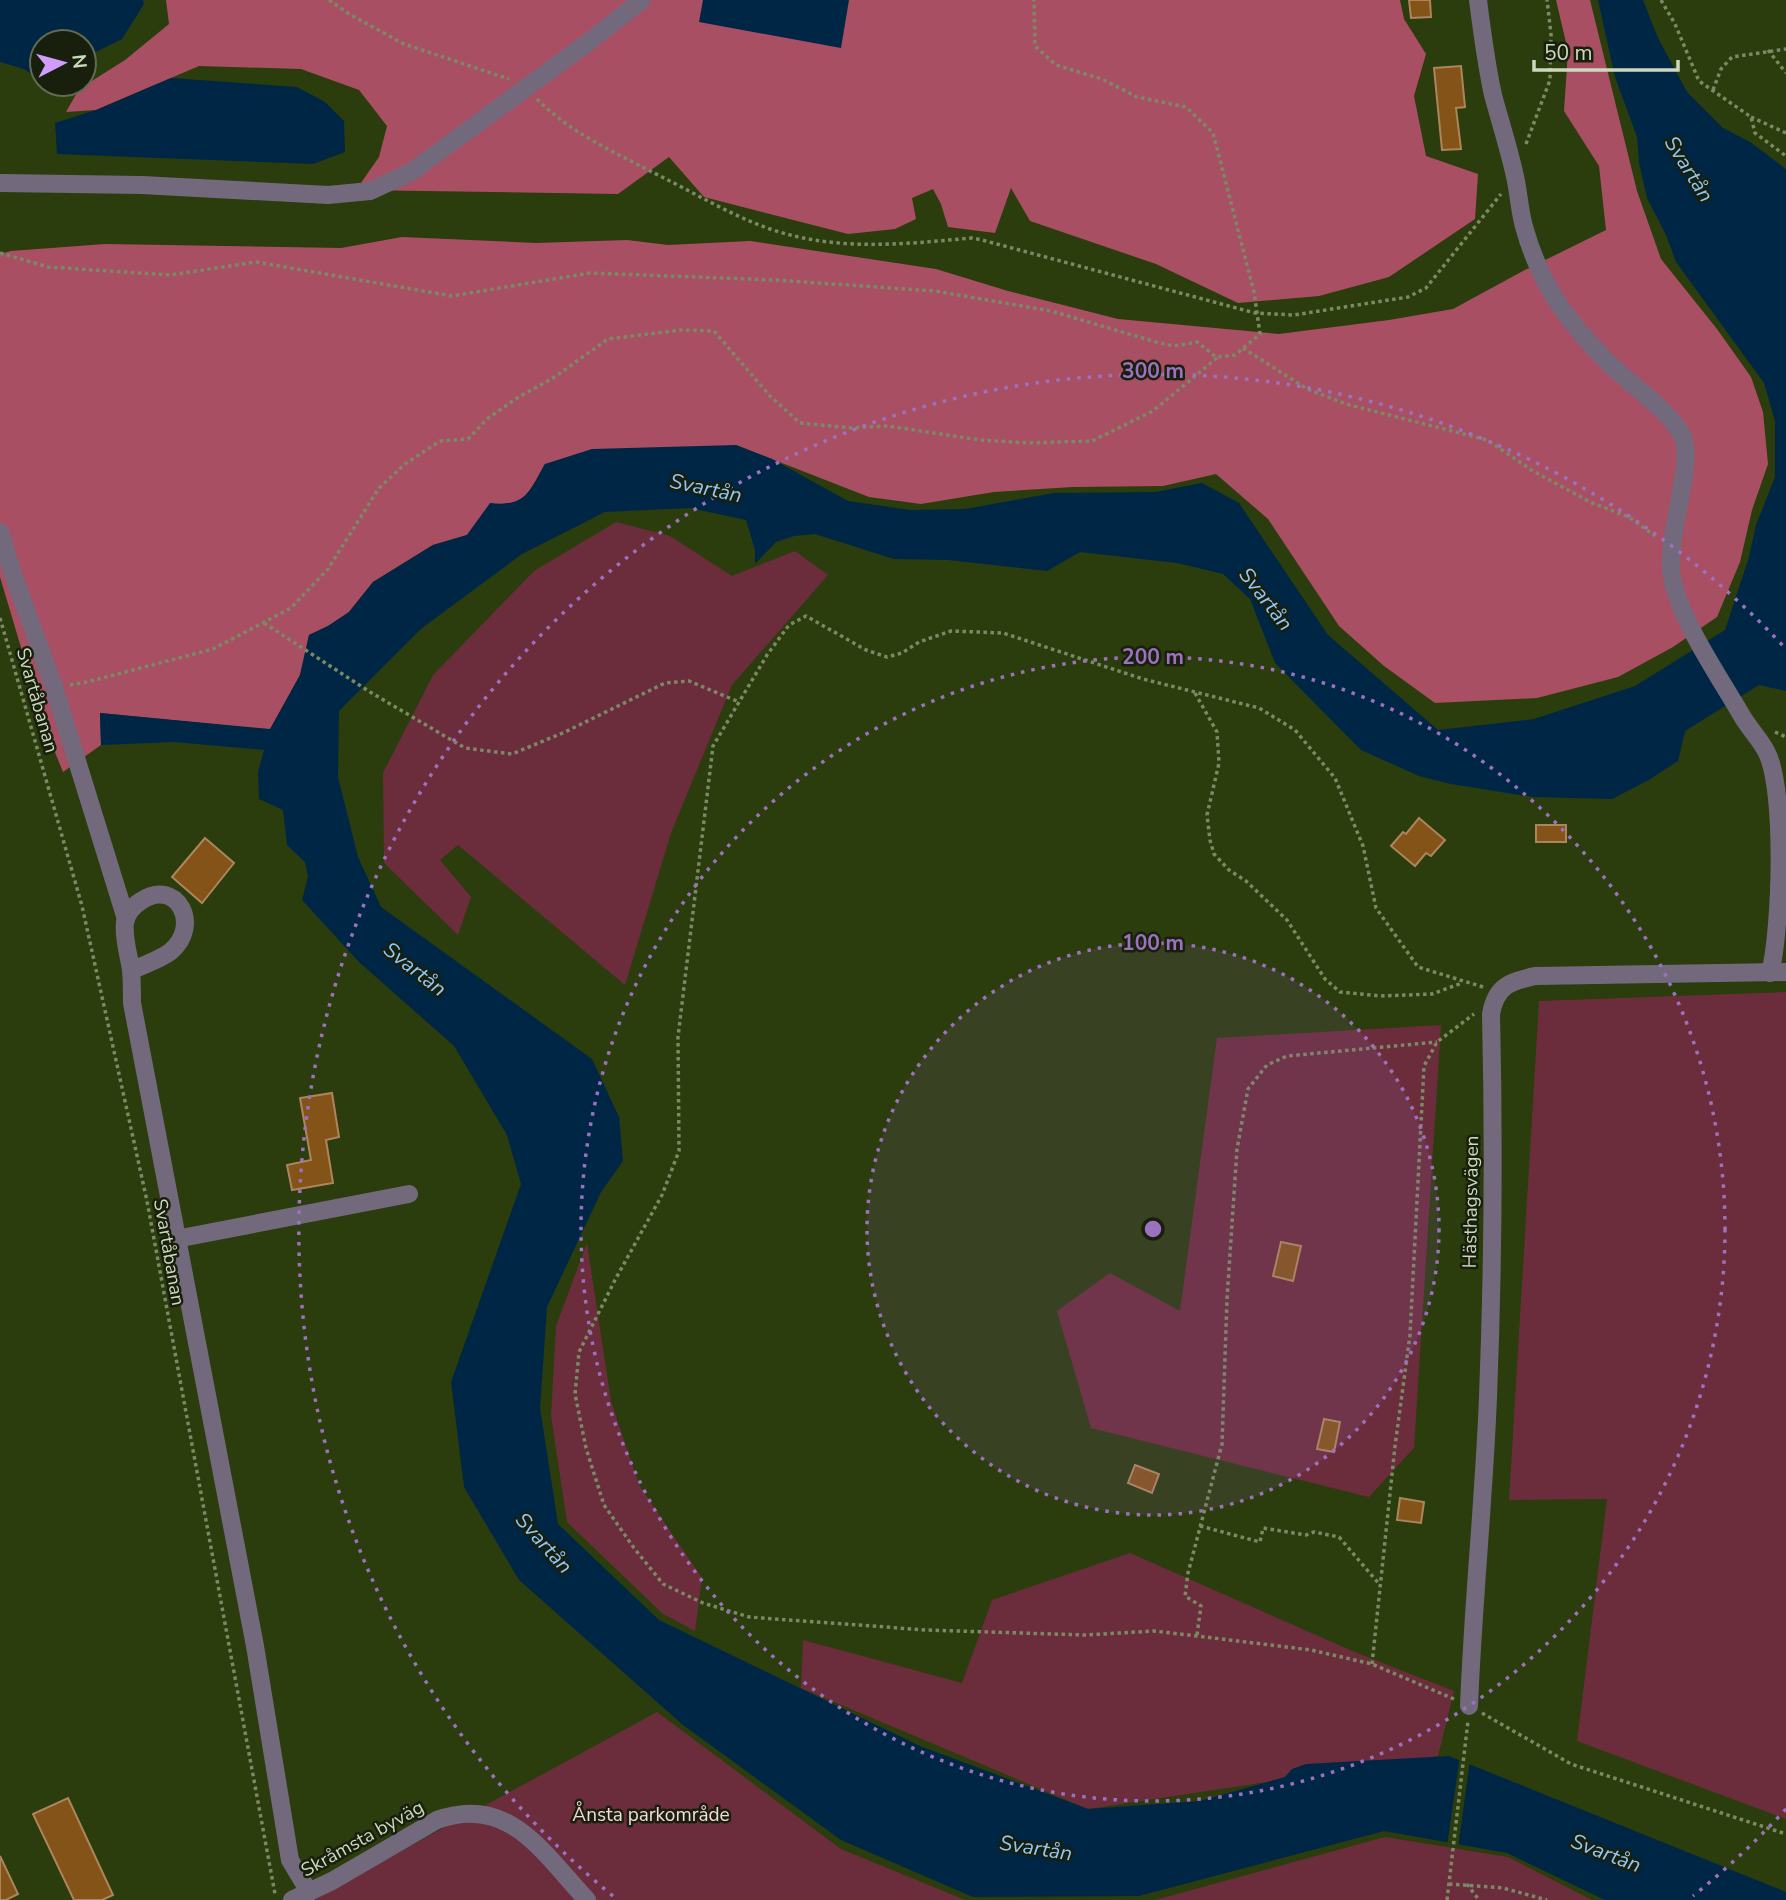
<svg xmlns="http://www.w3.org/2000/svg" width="1786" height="1900" font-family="'Nunito Sans',sans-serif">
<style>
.green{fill:#6b2d3c}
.forest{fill:#a94f64}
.water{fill:#002645}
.pier{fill:#2b3c0d}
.building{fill:#835318;stroke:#ac855d;stroke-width:2}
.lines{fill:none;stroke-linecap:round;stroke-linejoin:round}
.path{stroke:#7b8965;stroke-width:3.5;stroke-dasharray:3.5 3.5;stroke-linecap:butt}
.minor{stroke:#73697d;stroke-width:18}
.ring{fill:none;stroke:#9c71bf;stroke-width:3.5;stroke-dasharray:3.5 7}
.labels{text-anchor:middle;stroke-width:5;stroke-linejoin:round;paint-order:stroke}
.street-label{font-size:19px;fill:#cdd9bf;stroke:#18200d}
.park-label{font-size:19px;fill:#f4d9dd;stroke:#18200d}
.water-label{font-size:21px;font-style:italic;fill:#91c6f8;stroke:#18200d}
.centre{fill:#9c71bf;stroke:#18200d;stroke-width:3.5}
.ring-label{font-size:21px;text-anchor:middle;font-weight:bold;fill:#9c71bf;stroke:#18200d;stroke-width:5;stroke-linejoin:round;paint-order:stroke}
</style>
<rect width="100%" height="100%" fill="#2b3c0d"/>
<!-- green -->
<g class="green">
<polygon points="616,522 670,536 732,576 795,551 828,575 732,685 671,833 625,985 458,845 440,860 471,897 458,935 384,863 383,773 433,675 534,571"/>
<polygon points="1786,992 1786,1819 1577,1741 1607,1499 1509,1500 1539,1001"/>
<polygon points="1441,1025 1414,1448 1369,1497 1091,1428 1057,1311 1110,1273 1180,1311 1217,1038"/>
<polygon points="587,1243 611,1401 639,1485 702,1578 695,1631 663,1614 567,1522 551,1416 556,1326"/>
<polygon points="1130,1553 1357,1653 1454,1691 1438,1756 1088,1809 801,1688 803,1640 962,1683 992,1600"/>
<polygon points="657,1712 841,1849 965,1900 311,1900"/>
<polygon points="1385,1837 1508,1857 1592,1900 1155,1900"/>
</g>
<!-- forest -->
<g class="forest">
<polygon points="166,0 1400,0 1404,19 1426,54 1414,96 1426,156 1478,174 1475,219 1389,277 1319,296 1238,303 1156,264 1030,221 1011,188 995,233 948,227 941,204 933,189 912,198 916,219 895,229 848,234 704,197 669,157 618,194 356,190 379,157 387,126 359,90 301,69 199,66 96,110 66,112 79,89 125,60 169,24"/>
<path d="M1556 0H1590L1637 191 1661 259 1717 329 1751 377 1763 412 1768 464 1752 510 1740 562 1717 617 1673 647 1618 677 1537 698 1435 703 1384 666 1339 626 1268 519 1216 474 1163 486 1073 487 994 492 921 504 869 497 736 445 545 464C529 492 526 507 490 504L467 535 433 545 373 582 349 612 328 626 309 635 300 675 270 730 100 713 101 745 63 772 45 728 0 577V254L11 251 105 244 341 248 402 237 536 243 627 240 668 245 750 241 936 269 1008 291 1118 319 1279 334 1389 320 1453 309 1523 271 1606 230 1599 166 1564 111 1568 51Z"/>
</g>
<!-- water -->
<g class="water">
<polygon points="0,0 143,0 144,4 122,39 84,58 84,42 42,42 42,78 37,78 24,69 0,62"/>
<polygon points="703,0 849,0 841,48 699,22"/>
<path d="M1598 0H1643L1658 38 1687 92 1723 128 1750 142 1786 169V691L1759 685 1685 731 1678 761 1647 781 1612 799 1533 797 1451 784 1419 776 1361 750 1275 663 1250 599 1223 574 1177 563 1080 552 1047 571 948 560 894 559 815 534 794 536 776 542 755 564V550L746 520 690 508 605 512 522 554 422 628 339 711 338 777 358 857 381 907 592 1059 619 1117 623 1161 601 1192 547 1307 540 1408 558 1524 659 1620 920 1746 1088 1809 1200 1801 1285 1777 1292 1769 1306 1764 1449 1756 1786 1892V1900H1605L1507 1853 1384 1831 1139 1896 973 1897 841 1840 683 1725 519 1580 464 1487 451 1382 521 1184 507 1135 454 1046 359 962 302 900 308 877 305 862 287 845 283 810 259 799 258 772 264 750 174 742 101 745 100 713 270 729 300 675 309 635 328 626 349 612 373 582 433 545 467 535 490 503C526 507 529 492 545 464L592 449 736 445 772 459 848 501 910 510 965 509 1054 493 1155 492 1202 483 1239 503 1328 635 1438 730 1534 719 1635 686 1725 630 1749 557 1756 525 1775 477V421L1764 383 1676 262 1666 235 1647 198 1639 163 1637 137 1615 77Z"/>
<polygon points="171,78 297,87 325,102 344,121 345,152 313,164 57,154 55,123 96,110"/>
</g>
<!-- pier -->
<polygon class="pier" points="1460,1756 1470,1760 1458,1848 1447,1846"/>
<!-- building -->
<g class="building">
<polygon points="1409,0 1430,0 1431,17 1411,18"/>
<polygon points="1461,66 1465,107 1456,108 1461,149 1442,150 1434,68"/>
<polygon points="1419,818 1445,840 1431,856 1426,853 1415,866 1391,846 1403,832 1406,834"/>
<rect x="1536" y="825" width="30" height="17"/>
<polygon points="205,838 234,863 202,903 172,877"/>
<polygon points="332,1093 339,1137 326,1140 333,1183 292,1190 287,1165 311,1160 300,1098"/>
<polygon points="1281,1242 1301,1246 1293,1281 1273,1276"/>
<polygon points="1324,1419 1340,1422 1334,1452 1317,1449"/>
<polygon points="1135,1465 1159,1474 1152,1493 1128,1483"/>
<polygon points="1400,1498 1424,1502 1421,1523 1397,1520"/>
<polygon points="68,1798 113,1895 102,1900 74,1900 33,1814"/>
<polygon points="0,1856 18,1894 6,1900 0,1900"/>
</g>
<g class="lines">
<!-- path -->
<g class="path">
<polyline points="329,0 349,14 404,44 509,79"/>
<polyline points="1661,0 1675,24 1699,81 1751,117 1755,133 1786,156"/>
<polyline points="1768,50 1786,73"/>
<polyline points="1713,90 1721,69 1732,57 1786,49"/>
<path d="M537 99C569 132 614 152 654 173 693 192 730 215 770 229 838 252 903 244 972 238L982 240 1255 313 1294 315 1408 297 1426 288 1501 194"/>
<polyline points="1751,117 1786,133"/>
<polyline points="1526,144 1550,80 1551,34 1547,0"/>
<polyline points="0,253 48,267 170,275 256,262 452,296 590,273 775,280 935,291 1051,311 1156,342 1174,346 1197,342 1216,357 1235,355 1260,334 1254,292 1213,133 1186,107 1137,97 1102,79 1056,65 1035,46 1034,0"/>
<polyline points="1243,348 1307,389 1346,404 1487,440 1533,471 1592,503 1629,517 1655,536"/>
<polyline points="0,618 82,906 147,1201 275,1894"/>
<polyline points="264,623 370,692 465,748 512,754 565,732 665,683 689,681 739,702"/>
<polyline points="70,685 87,682 213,649 291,608 328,569 379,488 405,464 440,441 468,439 487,419 517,398 553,378 608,339 681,330 714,331 770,396 800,423 851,428 888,426 980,440 1029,443 1092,441 1153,411 1217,358"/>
<polyline points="1195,693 1217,732 1219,763 1207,815 1210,840 1214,854 1229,870 1246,881 1287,920 1325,979 1340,992 1381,996 1432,994 1462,983"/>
<polyline points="1775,732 1786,737"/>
<polyline points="1200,1526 1260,1542 1263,1528 1306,1535 1314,1532 1339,1537 1380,1585"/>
<polyline points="1197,1635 1201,1606 1185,1596 1188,1573 1222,1444 1227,1299 1237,1149 1248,1089 1267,1065 1287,1056 1437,1042"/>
<polyline points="1372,1664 1395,1446 1410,1335 1424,1066 1437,1042 1474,1014"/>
<polyline points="1454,1699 1372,1664 1311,1650 1197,1636 1154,1631 1085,1635 926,1630 749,1617 703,1603 663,1584 634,1548 604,1505 586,1448 575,1394 579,1352 615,1280 662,1195 679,1151 678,1037 713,746 767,655 789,625 806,616 866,650 887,657 902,653 919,642 951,631 1003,633 1143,679 1259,708 1295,730 1335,778 1363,846 1376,908 1418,967 1483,987"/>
<polyline points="1482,1713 1571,1764 1786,1834"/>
<polyline points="1449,1884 1503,1888 1547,1900"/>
<polyline points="1467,1884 1479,1900"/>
<polyline points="1447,1900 1468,1721"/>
</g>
<!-- minor -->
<g class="minor">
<path d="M1478 0C1482 32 1486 63 1493 95 1500 121 1508 146 1514 172 1519 191 1519 211 1525 230 1532 255 1544 281 1558 303 1577 331 1604 361 1630 382 1648 398 1670 414 1682 435 1696 461 1664 539 1672 578 1681 622 1719 676 1742 716 1749 728 1759 738 1766 751 1786 787 1781 931 1770 973"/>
<polyline points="0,183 142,185 328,195 370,191 411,172 587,43 642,0"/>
<polyline points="0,532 13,574 54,687 126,919"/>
<path d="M131 971C143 965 159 960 170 952 203 925 176 877 141 901 133 906 127 913 125 922 123 938 129 955 131 970 132 981 132 992 132 1003L255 1646 290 1860 309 1892"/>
<polyline points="176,1239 409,1194"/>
<path d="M1469 1706C1473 1603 1484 1500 1488 1397 1493 1270 1494 1141 1491 1014 1496 986 1509 982 1535 976L1786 972"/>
<path d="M292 1900 332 1881 437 1820C509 1794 543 1853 587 1900"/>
</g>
</g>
<!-- distance rings -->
<circle cx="1153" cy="1229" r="286" fill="#9c71bf" fill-opacity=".12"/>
<g class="ring">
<circle cx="1153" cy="1229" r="286"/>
<circle cx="1153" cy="1229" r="572"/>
<path d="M1786 1809A858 858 0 0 1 1693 1896M613 1896A858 858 0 1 1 1786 649"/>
</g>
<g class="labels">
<!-- street labels -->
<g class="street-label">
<text transform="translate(38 700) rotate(74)" y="7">Svartåbanan</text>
<text transform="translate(1470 1202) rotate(-89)" y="7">Hästhagsvägen</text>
<text transform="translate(170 1252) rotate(80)" y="7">Svartåbanan</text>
<text transform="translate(362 1838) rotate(-29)" y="7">Skråmsta byväg</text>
</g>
<!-- park labels -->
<g class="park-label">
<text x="651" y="1821">Ånsta parkområde</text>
</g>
<!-- water labels -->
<g class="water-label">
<text transform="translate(1689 169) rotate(58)" y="7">Svartån</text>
<text transform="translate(706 488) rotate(12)" y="7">Svartån</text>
<text transform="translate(1266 599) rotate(52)" y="7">Svartån</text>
<text transform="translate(415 969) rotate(38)" y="7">Svartån</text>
<text transform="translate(544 1543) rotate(48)" y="7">Svartån</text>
<text transform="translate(1036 1848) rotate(9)" y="7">Svartån</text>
<text transform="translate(1606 1853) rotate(21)" y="7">Svartån</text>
</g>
</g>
<circle cx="1153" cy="1229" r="10" class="centre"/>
<g class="ring-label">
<text x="1153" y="378">300 m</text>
<text x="1153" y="664">200 m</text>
<text x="1153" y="950">100 m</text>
</g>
<!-- north arrow -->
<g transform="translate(63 63) rotate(84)"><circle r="33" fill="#18200d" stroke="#606a54" stroke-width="2"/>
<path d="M0-5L12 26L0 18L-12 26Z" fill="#d09dff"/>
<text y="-10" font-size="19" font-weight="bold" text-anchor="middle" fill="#cdd9bf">N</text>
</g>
<!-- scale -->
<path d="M1534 60v10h144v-10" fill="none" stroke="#cdd9bf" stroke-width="3.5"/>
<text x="1544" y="60" font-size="21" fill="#cdd9bf" stroke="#18200d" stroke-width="5" paint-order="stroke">50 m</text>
</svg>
